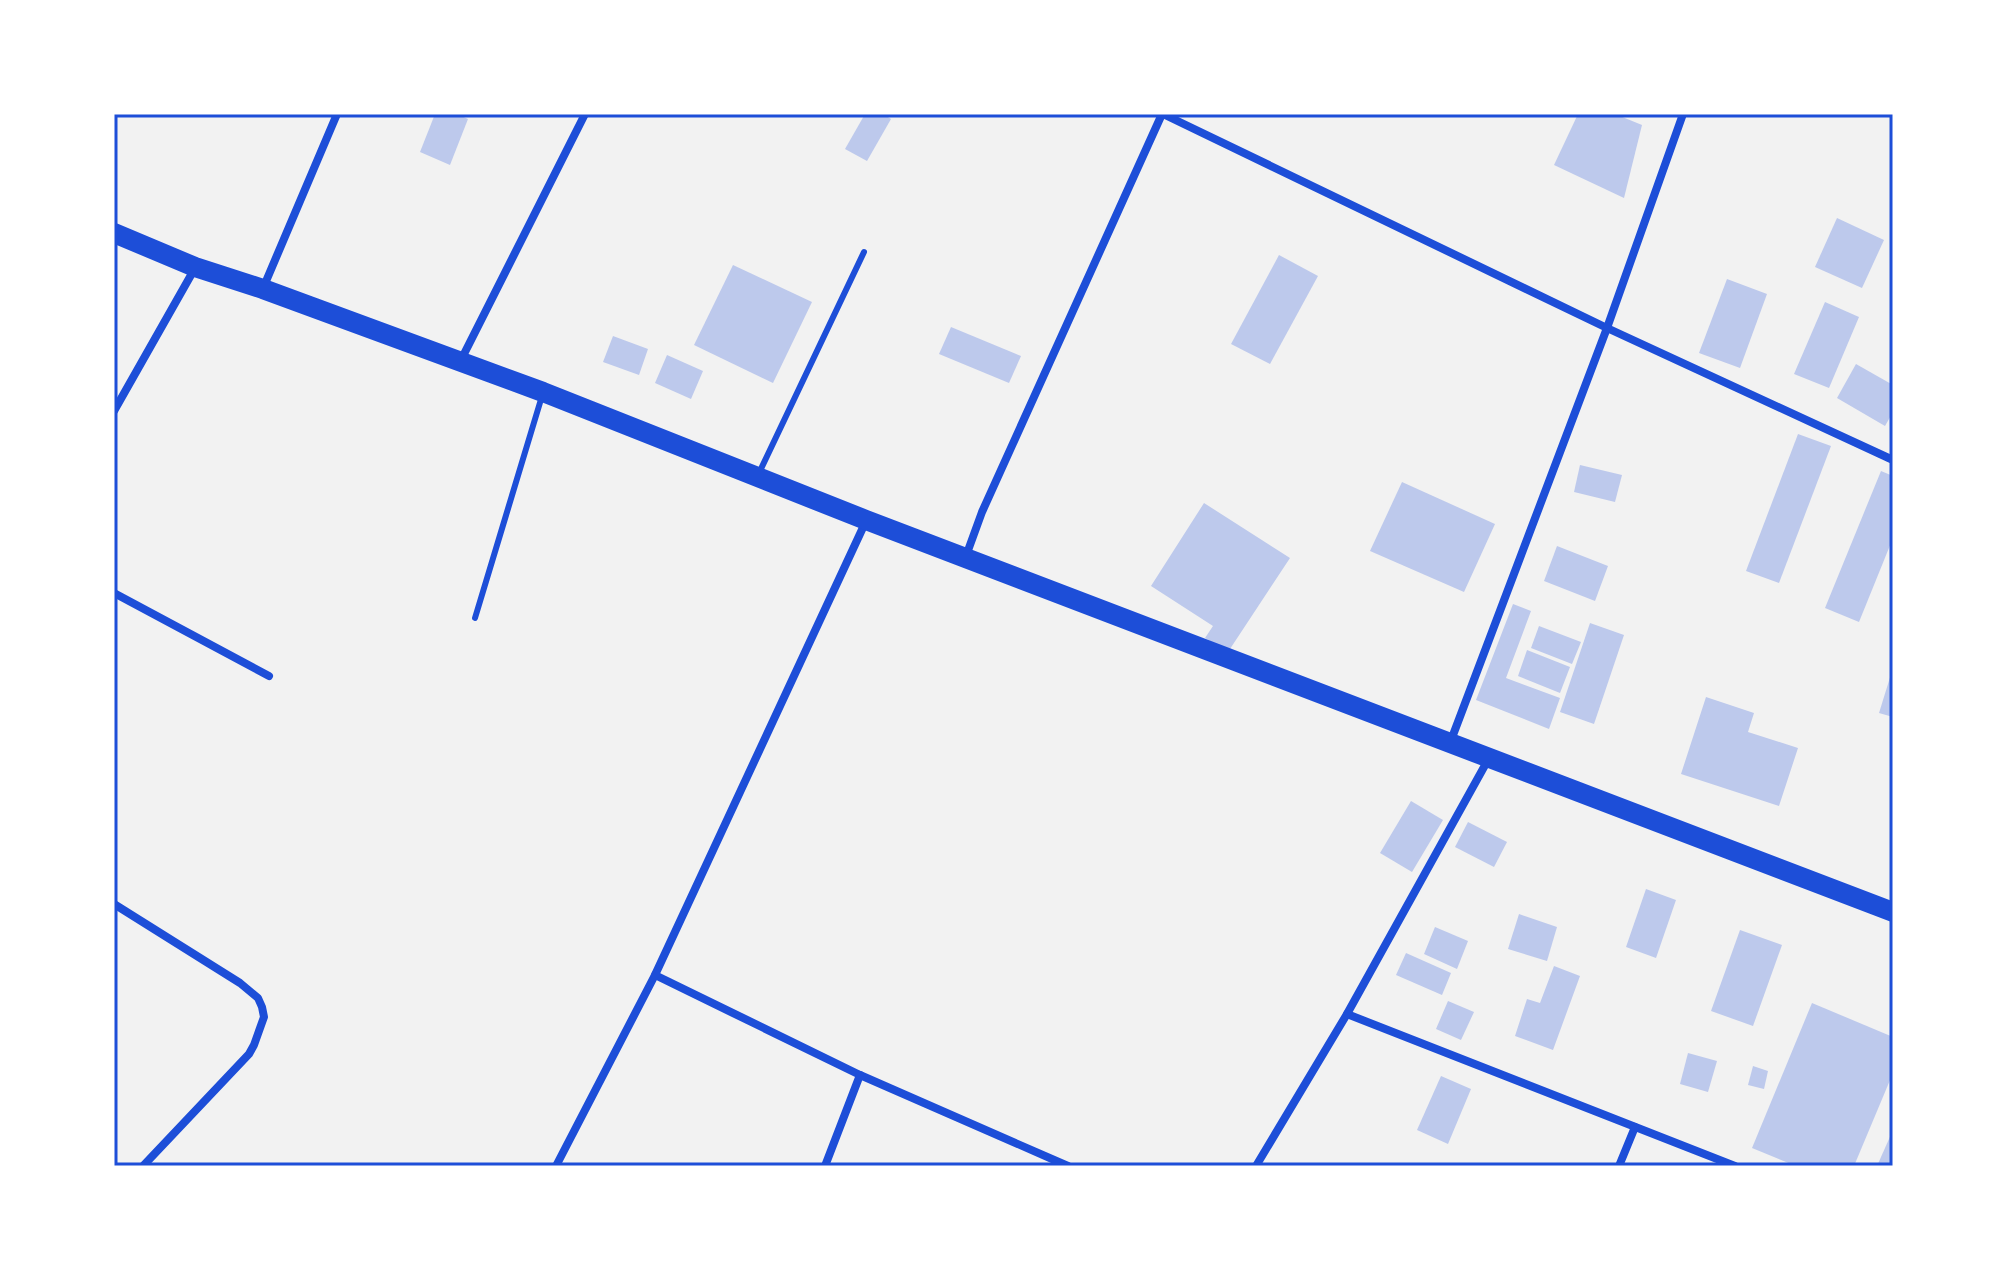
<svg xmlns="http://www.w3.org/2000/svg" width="2007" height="1280" font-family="Jost,sans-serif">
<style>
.building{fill:#bdc9ec}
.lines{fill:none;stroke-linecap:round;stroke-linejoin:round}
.service{stroke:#1d4ed8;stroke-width:6}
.minor{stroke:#1d4ed8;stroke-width:8}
.primary{stroke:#1d4ed8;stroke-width:20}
.neatline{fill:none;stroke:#1d4ed8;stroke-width:3}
</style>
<rect width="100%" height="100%" fill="#f2f2f2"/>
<!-- building -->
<g class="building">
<polygon points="435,114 457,114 468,119 450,165 420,152"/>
<polygon points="865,114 883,114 891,119 867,161 845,149"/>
<polygon points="1578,114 1615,114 1642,125 1624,198 1554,165"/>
<polygon points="1837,218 1884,240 1862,288 1815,267"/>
<polygon points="1279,255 1318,276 1270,364 1231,344"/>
<polygon points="733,265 812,302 773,383 694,345"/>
<polygon points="1727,279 1767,294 1740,368 1699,353"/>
<polygon points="1825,302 1859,317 1829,388 1794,374"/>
<polygon points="951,327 1021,356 1009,383 939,354"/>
<polygon points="613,336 648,349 639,375 603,362"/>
<polygon points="667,355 703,371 691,399 655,383"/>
<polygon points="1856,364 1893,385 1893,412 1885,426 1837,398"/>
<polygon points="1798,434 1831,446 1779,583 1746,571"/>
<polygon points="1580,465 1622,475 1615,502 1574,492"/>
<polygon points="1881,471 1893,476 1893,538 1859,622 1825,608"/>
<polygon points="1402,482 1495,524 1464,592 1370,551"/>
<polygon points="1204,503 1290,558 1228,652 1205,638 1213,626 1151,586"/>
<polygon points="1557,546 1608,566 1595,601 1544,581"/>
<polygon points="1513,604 1531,611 1506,678 1560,698 1549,729 1476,700"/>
<polygon points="1590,623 1624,635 1594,724 1560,712"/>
<polygon points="1539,626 1581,642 1572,664 1531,648"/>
<polygon points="1527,650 1570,667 1560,693 1518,676"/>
<polygon points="1892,671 1893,671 1893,717 1879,713"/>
<polygon points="1706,697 1754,713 1748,732 1798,748 1779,806 1681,774"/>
<polygon points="1411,801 1443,820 1412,872 1380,853"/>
<polygon points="1468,822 1507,842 1494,867 1455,847"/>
<polygon points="1646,889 1676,900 1656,958 1626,947"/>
<polygon points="1519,914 1557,927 1547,961 1508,949"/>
<polygon points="1435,927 1468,941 1457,969 1424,954"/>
<polygon points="1740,930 1782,945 1753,1026 1711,1011"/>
<polygon points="1406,953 1451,973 1442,995 1396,975"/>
<polygon points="1554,966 1580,976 1553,1050 1515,1036 1527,999 1540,1003"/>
<polygon points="1448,1001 1474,1012 1461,1040 1436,1029"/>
<polygon points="1812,1003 1893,1037 1893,1073 1854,1166 1796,1166 1752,1148"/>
<polygon points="1688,1053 1717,1061 1708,1092 1680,1084"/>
<polygon points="1753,1066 1768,1071 1764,1089 1748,1085"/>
<polygon points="1441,1076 1471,1089 1448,1144 1417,1130"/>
<polygon points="1893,1130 1893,1166 1877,1166"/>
</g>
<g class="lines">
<!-- service -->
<g class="service">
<polyline points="759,473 864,252"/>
<polyline points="475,618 542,396"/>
</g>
<!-- minor -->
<g class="minor">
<polyline points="1163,114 1607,328 1893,460"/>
<polyline points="264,286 337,114"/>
<polyline points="461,360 585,114"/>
<polyline points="114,411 195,268"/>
<polyline points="966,556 982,512 1162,114"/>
<polyline points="114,593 269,676"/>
<polyline points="1450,743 1607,328 1683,114"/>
<polyline points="114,904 240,983 258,998 262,1007 264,1017 254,1045 249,1054 143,1166"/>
<polyline points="655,975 860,1075 1068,1166"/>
<polyline points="1347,1014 1735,1166"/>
<polyline points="556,1166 655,975 866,521"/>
<polyline points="825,1166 860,1075"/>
<polyline points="1256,1166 1347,1014 1489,758"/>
<polyline points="1619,1166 1635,1127"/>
</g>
<!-- primary -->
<polyline class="primary" points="114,233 195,267 263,289 543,392 866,520 1893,912"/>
</g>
<!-- border -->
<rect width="2007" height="1280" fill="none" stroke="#ffffff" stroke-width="232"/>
<rect x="116" y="116" width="1775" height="1048" class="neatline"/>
</svg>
